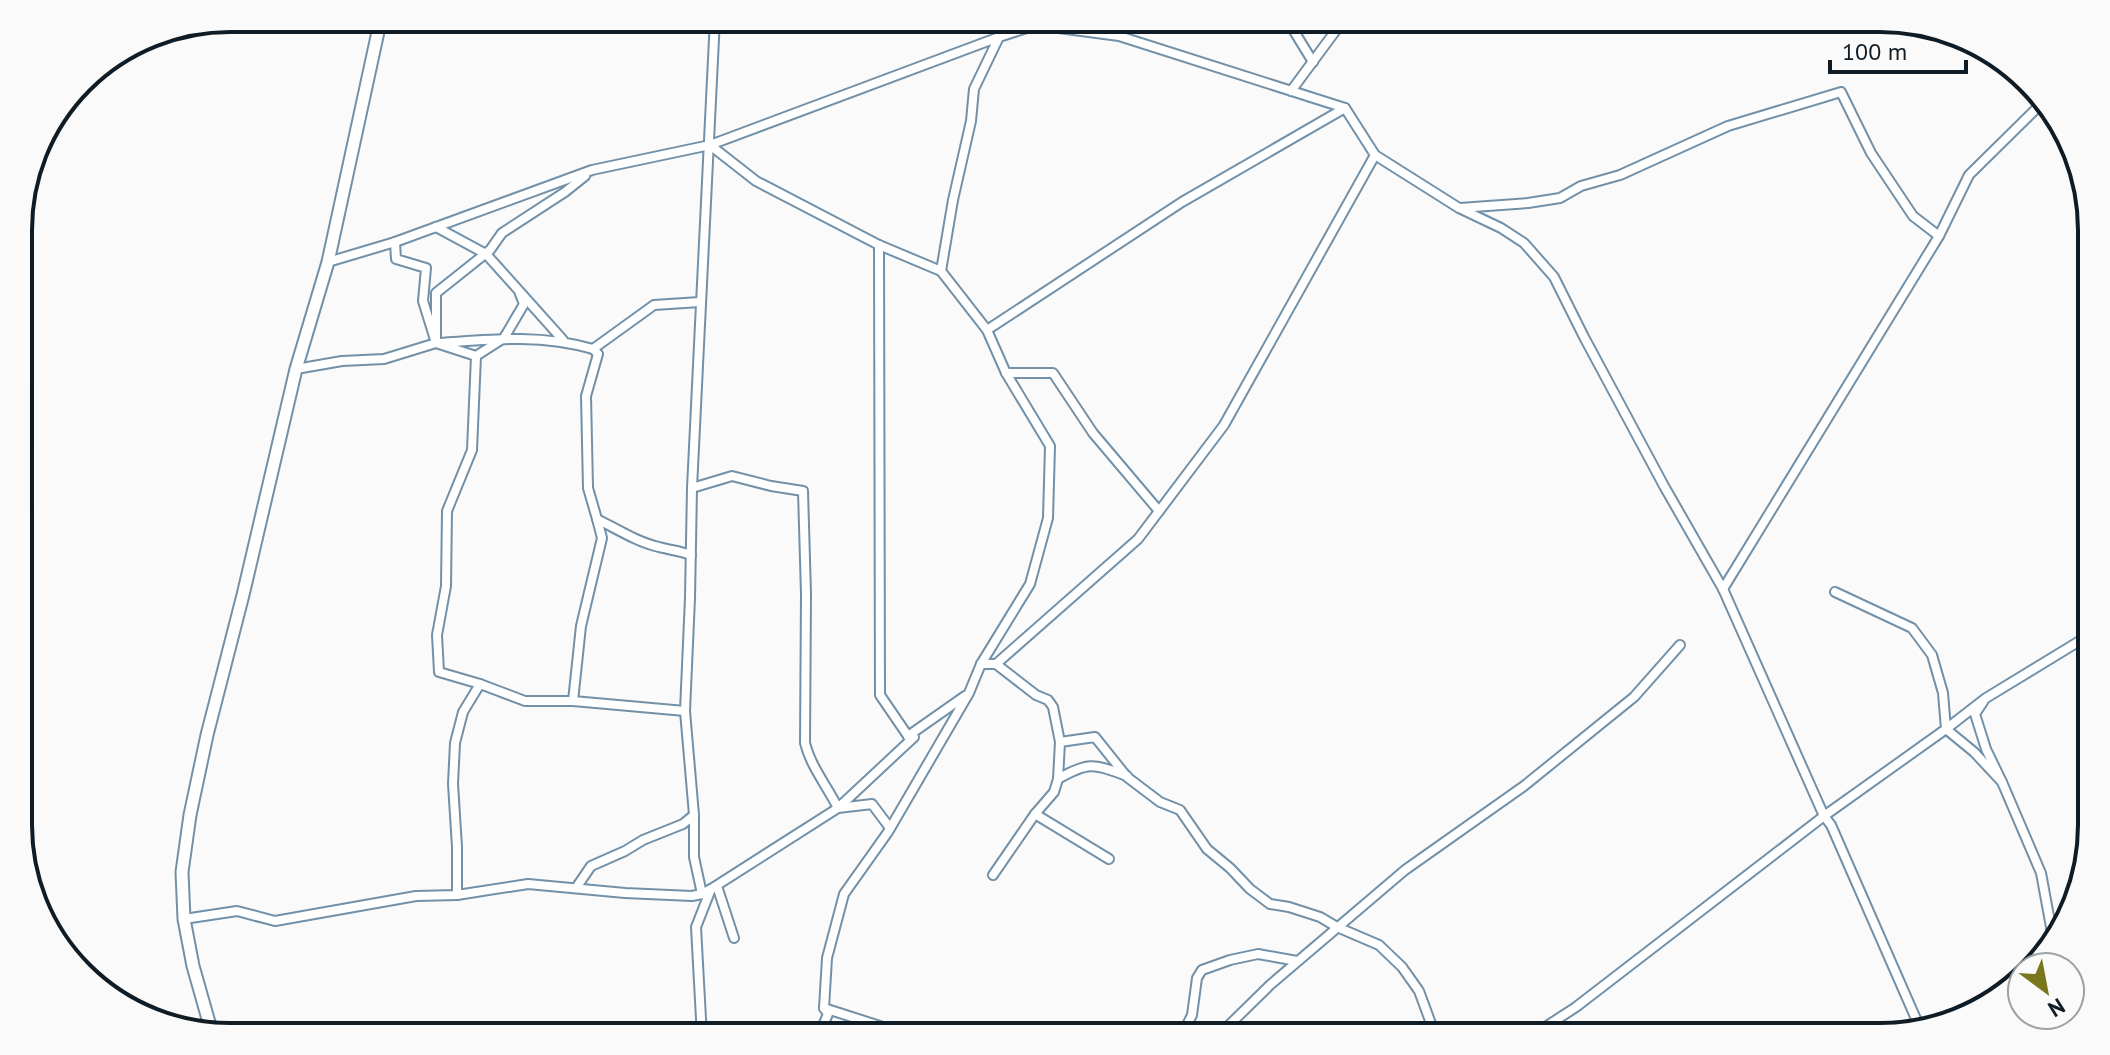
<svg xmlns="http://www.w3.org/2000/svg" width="2110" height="1055" font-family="'PT Sans',sans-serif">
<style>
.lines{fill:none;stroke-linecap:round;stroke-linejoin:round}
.street-casing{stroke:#7291a8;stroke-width:12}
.secondary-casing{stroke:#7291a8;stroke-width:15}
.street{stroke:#fff;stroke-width:8}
.secondary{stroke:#fff;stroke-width:11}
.rim{fill:none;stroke:#101c25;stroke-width:4}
</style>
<rect width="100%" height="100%" fill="#fafafa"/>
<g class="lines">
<defs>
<g id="street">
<polyline points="1286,18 1313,62"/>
<polyline points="1291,91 1345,18"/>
<polyline points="710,145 756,181 879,245 941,271 987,330 1006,373 1050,446 1048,518 1030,584 981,664 969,693 888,832 844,894 827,958 824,1008 828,1014 818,1037"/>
<polyline points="1460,208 1528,203 1560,198 1581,186 1620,175 1728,126 1841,92 1871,153 1913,216 1939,236"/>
<polyline points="436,227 486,254 563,340"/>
<polyline points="395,242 396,259 426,268 423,301 436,343 476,356 472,450 447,511 446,586 437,635 439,672 480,684 525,701 573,701 685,711"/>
<polyline points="879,245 880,695 908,736"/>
<polyline points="328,262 395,242 592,170 710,145 999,37 1036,25 1119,36 1345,108 1375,155 1459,208 1501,228 1524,243 1554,277 1584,337 1664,486 1723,589 1824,816 1831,825 1920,1028"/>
<polyline points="941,271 953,200 971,121 974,89 999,37"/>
<polyline points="987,330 1182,202 1345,108"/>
<path d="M440 343C492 339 542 334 593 349L654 305 700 302"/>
<polyline points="593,349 598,354 586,396 588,488 597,519"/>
<polyline points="476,356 504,338 524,304 520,294"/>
<polyline points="296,369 342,361 384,359 436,343 436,293 490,250 502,233 565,192 585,176"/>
<polyline points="1006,373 1053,373 1093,433 1159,511"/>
<path d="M692 488 732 476 771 486 803 491 806 594 805 743C811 767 827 786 838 808L872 804 890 828"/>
<polyline points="1723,589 1939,236 1969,175 2044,101"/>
<polyline points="1835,592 1912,628 1932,655 1943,693 1946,729 1974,752 2002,782"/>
<polyline points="981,664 996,664 1138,539 1224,425 1375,155"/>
<path d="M573 701 581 626 602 538 597 519C617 529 637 542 659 547 670 550 680 551 691 555"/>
<polyline points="1983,702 1975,714 1986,749 2002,782 2041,873 2053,938"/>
<polyline points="1060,742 1095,737 1127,777 1160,802 1180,810 1207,849 1230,868 1250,889 1270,904 1289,907 1320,917 1337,927 1379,945 1402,967 1419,991 1436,1037"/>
<path d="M1058 779C1089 761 1094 764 1127 776"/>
<polyline points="1035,814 1109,859"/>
<polyline points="993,875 1035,814 1054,792 1058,779 1060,742 1053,707 1048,700 1036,695 996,664"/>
<polyline points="717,886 734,938"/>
<polyline points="576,888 591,866 625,851 643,840 683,824 694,815"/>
<polyline points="711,889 838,808 914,737 908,736 965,696"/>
<polyline points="457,895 457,847 453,784 455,743 463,712 480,684"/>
<polyline points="184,919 237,911 275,921 416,896 457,895 528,884 625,893 692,896 702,894"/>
<polyline points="824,1008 914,1037"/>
<polyline points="702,1037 696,927 711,889 702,894 694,857 694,815 685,711 690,598 692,488 715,18"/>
<polyline points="1181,1037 1192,1015 1197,978 1202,970 1230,960 1258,954 1297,961"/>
<polyline points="1183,1037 1226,1027"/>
<polyline points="1217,1037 1270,985 1405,870 1524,786 1634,697 1680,645"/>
<polyline points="1530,1037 1576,1007 1824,816 1946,729 1986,698 2091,634"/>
</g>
<polyline id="secondary" points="212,1033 193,966 184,919 182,872 190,815 207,735 243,595 296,369 328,262 381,18"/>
</defs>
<!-- street casing -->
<use href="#street" class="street-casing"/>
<!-- secondary casing -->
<use href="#secondary" class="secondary-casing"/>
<!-- street -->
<use href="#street" class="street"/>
<!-- secondary -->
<use href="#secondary" class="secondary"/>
</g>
<!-- crop -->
<path d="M0 0H2110V1055H0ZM230 32H1880A198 198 0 0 1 2078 230V825A198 198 0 0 1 1880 1023H230A198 198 0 0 1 32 825V230A198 198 0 0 1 230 32Z" fill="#fafafa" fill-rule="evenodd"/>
<path class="rim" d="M230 32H1880A198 198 0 0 1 2078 230V825A198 198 0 0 1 1880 1023H230A198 198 0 0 1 32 825V230A198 198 0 0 1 230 32Z"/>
<!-- north arrow -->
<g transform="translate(2046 991) rotate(148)"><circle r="38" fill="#fafafa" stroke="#9ca1a5" stroke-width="2"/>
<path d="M0-6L14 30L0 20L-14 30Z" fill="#79761c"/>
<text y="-12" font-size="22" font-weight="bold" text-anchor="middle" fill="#101c25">N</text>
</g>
<!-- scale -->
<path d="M1830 60v12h136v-12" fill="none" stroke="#101c25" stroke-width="4"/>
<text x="1842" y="60" font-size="24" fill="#101c25" stroke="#fafafa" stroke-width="6" paint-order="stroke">100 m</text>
</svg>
